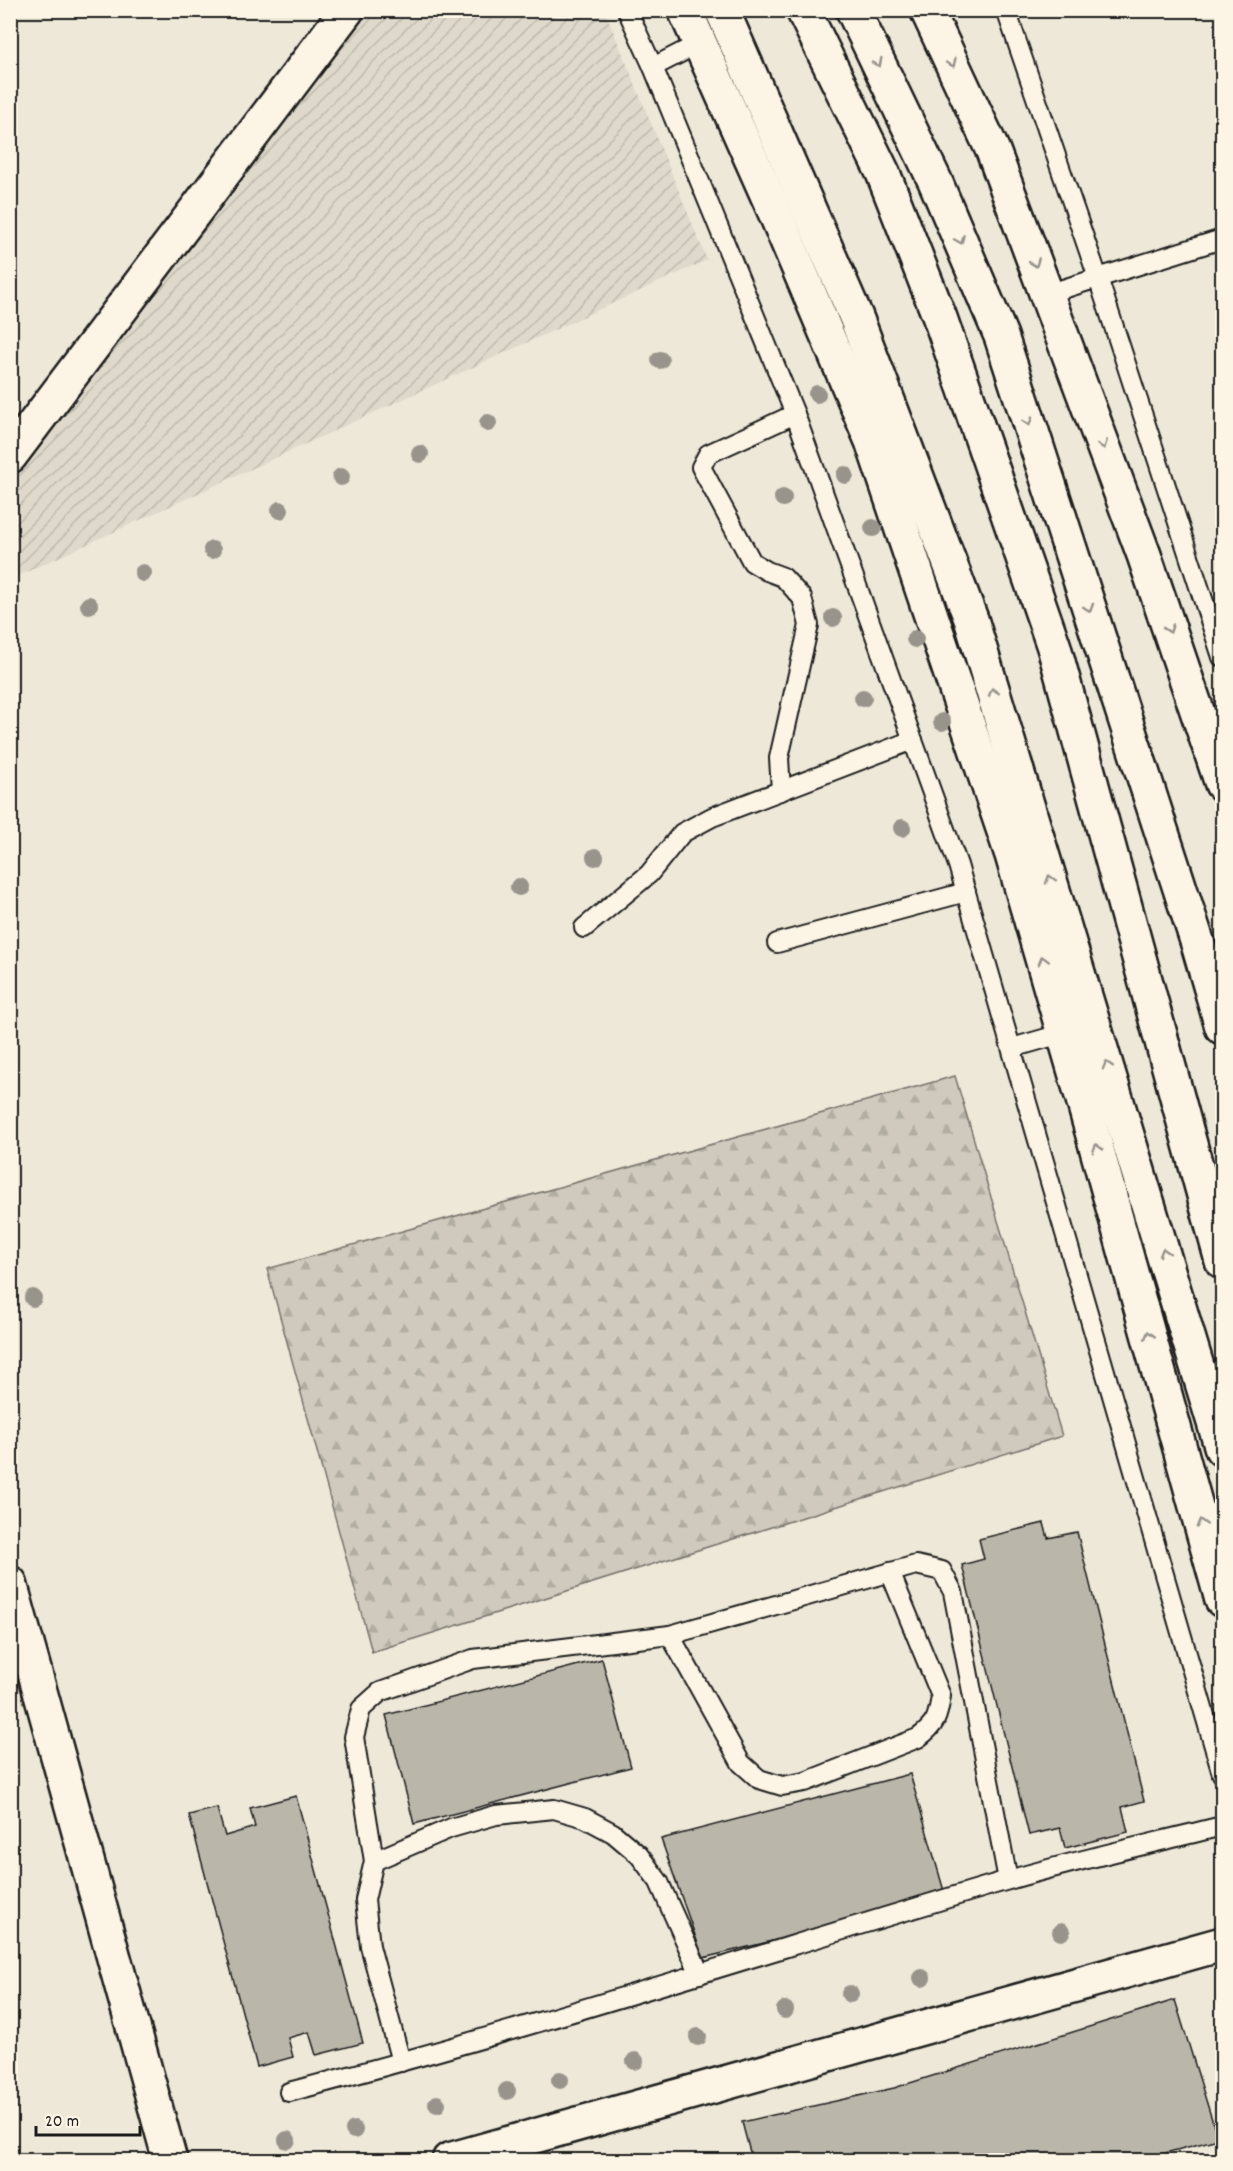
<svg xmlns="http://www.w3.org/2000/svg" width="1233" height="2171" font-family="Dekko,sans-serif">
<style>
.industrial{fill:url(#industrial-furrows)}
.forest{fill:url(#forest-firs);stroke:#76736c;stroke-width:1.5}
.building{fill:#bab6aa;stroke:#1c1c1c;stroke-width:1.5}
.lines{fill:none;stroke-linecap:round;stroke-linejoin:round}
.service-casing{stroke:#1c1c1c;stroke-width:22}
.minor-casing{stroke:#1c1c1c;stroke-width:38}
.tertiary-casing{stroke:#1c1c1c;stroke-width:38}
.secondary-casing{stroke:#1c1c1c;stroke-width:38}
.trunk-casing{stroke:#1c1c1c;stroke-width:38}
.service{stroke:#fcf5e5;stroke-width:18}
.minor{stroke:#fcf5e5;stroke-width:33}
.tertiary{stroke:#fcf5e5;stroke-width:33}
.secondary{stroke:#fcf5e5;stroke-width:33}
.trunk{stroke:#fcf5e5;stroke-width:33}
.tree{fill:#98948b}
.oneway{stroke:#97938b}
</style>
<defs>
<pattern id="industrial-furrows" width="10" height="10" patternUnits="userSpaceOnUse" patternTransform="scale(1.5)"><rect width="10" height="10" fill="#ded9cb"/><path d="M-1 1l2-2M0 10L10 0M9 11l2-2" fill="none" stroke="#bebaae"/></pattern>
<pattern id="forest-firs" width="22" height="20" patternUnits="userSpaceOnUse" patternTransform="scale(1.5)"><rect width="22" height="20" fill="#cfcabd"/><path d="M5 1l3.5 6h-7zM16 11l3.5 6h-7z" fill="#b1ada2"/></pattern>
</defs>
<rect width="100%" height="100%" fill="#eee8d9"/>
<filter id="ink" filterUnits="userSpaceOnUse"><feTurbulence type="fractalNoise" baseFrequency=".0167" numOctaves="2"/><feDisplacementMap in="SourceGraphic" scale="12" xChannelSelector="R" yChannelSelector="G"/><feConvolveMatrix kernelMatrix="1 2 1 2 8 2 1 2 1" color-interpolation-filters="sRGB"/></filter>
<g filter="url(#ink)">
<!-- industrial -->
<polygon class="industrial" points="347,11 605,11 707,260 11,579 10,456"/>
<!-- forest -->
<polygon class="forest" points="955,1076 1062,1436 372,1652 267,1269"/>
<!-- building -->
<g class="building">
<polygon points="1044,1523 1048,1538 1077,1532 1144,1801 1122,1807 1128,1832 1065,1848 1060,1828 1029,1835 962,1565 984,1559 979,1539"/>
<polygon points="602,1659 631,1767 414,1824 386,1715"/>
<polygon points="910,1774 946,1898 703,1958 661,1839"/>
<polygon points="296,1796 363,2043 316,2055 309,2032 288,2038 293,2057 257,2067 189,1815 217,1808 225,1836 255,1827 250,1808"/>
<polygon points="1175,2000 1218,2139 1139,2160 752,2160 742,2122 894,2088"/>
</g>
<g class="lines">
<defs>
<g id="service">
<polyline points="627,10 653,67 795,414 958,865 1222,1774"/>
<polyline points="1006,10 1098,278 1222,657"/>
<polyline points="653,67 700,43"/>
<polyline points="1047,294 1222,239"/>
<polyline points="781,791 779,758 809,625 802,598 783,577 767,571 752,562 701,467 708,454 795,414"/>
<polyline points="584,928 649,874 682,833 712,817 913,740"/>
<polyline points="777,943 966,892"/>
<polyline points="1012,1048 1064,1033"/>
<path d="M670 1635 741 1763 759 1779 782 1786 805 1782 918 1738C936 1725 938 1717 941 1696L890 1572"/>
<polyline points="374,1861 354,1737 361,1709 380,1692 473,1659 670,1635 916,1565 942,1571 953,1592 1008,1880"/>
<polyline points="401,2062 370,1946 365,1900 374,1861 451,1828 496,1815 554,1809 585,1818 613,1833 639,1855 659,1882 700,1974"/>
<path d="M289 2092C530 2029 766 1952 1005 1881 1077 1860 1150 1844 1222 1826"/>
</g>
<g id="minor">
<polyline points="927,10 993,151 1144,555 1222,784"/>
<polyline points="10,456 347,10"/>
<polyline points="10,1583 170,2160"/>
</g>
<g id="tertiary">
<polyline points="685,10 774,210 872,441 1012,855 1084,1103 1222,1600"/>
<polyline points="449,2160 1222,1944"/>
</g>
<polyline id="secondary" points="803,10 883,173 940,318 1054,647 1222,1261"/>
<g id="trunk">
<polyline points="722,10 856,317 971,619 1222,1449"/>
<polyline points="853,10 935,181 1001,336 1198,944 1222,1027"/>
</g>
</defs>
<!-- service casing -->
<use href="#service" class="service-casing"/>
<!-- minor casing -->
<use href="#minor" class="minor-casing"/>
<!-- tertiary casing -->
<use href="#tertiary" class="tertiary-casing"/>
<!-- secondary casing -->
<use href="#secondary" class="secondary-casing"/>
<!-- trunk casing -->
<use href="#trunk" class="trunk-casing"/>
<!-- service -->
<use href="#service" class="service"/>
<!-- minor -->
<use href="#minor" class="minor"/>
<!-- tertiary -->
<use href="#tertiary" class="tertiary"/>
<!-- secondary -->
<use href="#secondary" class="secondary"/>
<!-- trunk -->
<use href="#trunk" class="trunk"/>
</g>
<!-- trees -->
<g class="tree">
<circle cx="660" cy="360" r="9"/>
<circle cx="817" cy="394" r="9"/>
<circle cx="488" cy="423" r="9"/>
<circle cx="420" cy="454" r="9"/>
<circle cx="845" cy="475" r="9"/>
<circle cx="341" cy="477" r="9"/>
<circle cx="783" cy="498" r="9"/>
<circle cx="280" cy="510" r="9"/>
<circle cx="873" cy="528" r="9"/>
<circle cx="212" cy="550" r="9"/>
<circle cx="143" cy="573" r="9"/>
<circle cx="89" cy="605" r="9"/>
<circle cx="833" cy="618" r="9"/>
<circle cx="915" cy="639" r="9"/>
<circle cx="863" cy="698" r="9"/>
<circle cx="942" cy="722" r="9"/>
<circle cx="902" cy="828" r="9"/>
<circle cx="595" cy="857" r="9"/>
<circle cx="519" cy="887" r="9"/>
<circle cx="33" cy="1298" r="9"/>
<circle cx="1061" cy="1932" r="9"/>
<circle cx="922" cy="1978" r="9"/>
<circle cx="850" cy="1994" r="9"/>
<circle cx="785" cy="2010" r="9"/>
<circle cx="698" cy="2037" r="9"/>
<circle cx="635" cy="2061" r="9"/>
<circle cx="560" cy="2080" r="9"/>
<circle cx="507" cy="2091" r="9"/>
<circle cx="437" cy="2104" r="9"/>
<circle cx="354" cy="2130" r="9"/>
<circle cx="287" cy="2140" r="9"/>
</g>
<!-- one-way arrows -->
<defs><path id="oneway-chevron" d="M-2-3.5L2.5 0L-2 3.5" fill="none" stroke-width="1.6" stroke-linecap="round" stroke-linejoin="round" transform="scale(1.5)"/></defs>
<g class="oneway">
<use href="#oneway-chevron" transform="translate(878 63) rotate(64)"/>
<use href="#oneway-chevron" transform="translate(952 63) rotate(65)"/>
<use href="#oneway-chevron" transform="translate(960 240) rotate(67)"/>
<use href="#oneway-chevron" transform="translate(1035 263) rotate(69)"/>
<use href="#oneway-chevron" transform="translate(1028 422) rotate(72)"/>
<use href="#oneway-chevron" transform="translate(1103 445) rotate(70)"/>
<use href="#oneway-chevron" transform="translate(1089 608) rotate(72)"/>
<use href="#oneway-chevron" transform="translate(1169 629) rotate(71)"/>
<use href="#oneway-chevron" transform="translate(993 692) rotate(-107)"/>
<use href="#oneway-chevron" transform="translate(1050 879) rotate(-107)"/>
<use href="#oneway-chevron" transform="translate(1043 960) rotate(-106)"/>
<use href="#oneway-chevron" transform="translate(1107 1065) rotate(-107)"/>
<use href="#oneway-chevron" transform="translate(1097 1148) rotate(-106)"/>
<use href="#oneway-chevron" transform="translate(1164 1252) rotate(-107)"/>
<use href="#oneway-chevron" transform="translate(1149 1335) rotate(-106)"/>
<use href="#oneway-chevron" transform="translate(1201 1523) rotate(-106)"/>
</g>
</g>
<!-- margin -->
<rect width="1233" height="2171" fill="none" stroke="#fcf5e5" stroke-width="36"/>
<rect x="18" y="18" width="1197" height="2135" fill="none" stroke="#1c1c1c" stroke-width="2" filter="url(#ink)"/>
<!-- scale -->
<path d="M36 2126v9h104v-9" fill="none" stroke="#1c1c1c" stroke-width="3"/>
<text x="45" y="2126" font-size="18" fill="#1c1c1c" stroke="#fcf5e5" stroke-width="4.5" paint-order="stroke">20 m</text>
</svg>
